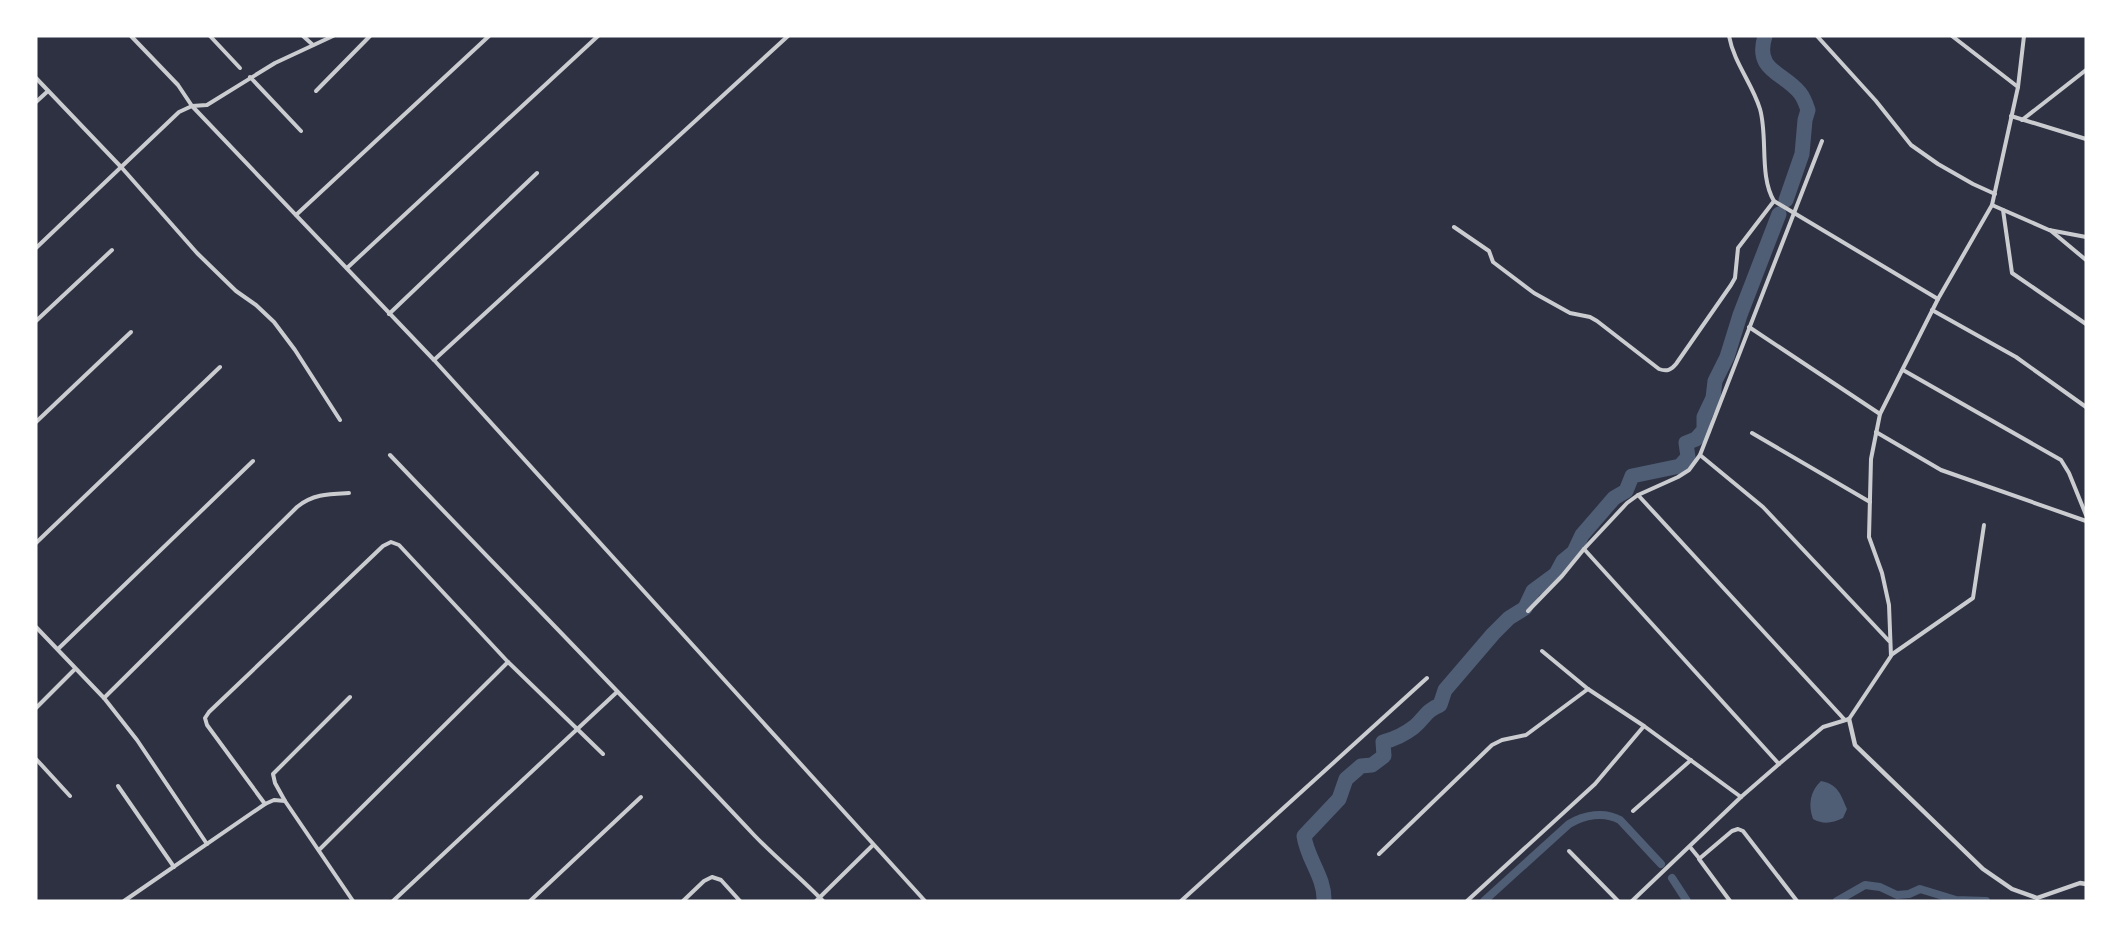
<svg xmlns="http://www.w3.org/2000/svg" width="2122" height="937" font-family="'Open Sans',sans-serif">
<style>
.water{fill:#4f5d75}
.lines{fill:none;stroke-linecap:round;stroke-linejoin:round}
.canal{stroke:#4f5d75;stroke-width:8}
.river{stroke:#4f5d75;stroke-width:15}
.minor{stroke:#caccd0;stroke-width:4}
.tertiary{stroke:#caccd0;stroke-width:4.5}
</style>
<rect width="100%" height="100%" fill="#2d3142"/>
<!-- water -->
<path class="water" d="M1821 781C1838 784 1841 795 1847 809L1843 818C1832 823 1824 825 1813 819 1808 805 1810 791 1821 781Z"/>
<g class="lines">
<!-- canal -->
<g class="canal">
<polyline points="1672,878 1687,901"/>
<path d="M1484 901 1569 824C1584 815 1604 811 1620 820L1661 864"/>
<polyline points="1837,901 1865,885 1880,887 1897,895 1909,894 1920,889 1956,900 1986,901"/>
</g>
<!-- river -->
<g class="river">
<path d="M1765 36C1754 71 1783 72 1800 93 1804 98 1806 104 1808 110L1805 120 1802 154 1786 200"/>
<path d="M1324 901C1325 877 1307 859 1304 836L1339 799 1346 779 1361 766 1372 765 1384 756 1383 742C1395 739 1405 734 1414 727 1425 718 1425 711 1440 705L1445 690 1493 634 1509 618 1525 608 1533 591 1556 574 1563 561 1574 552 1582 535 1614 498 1626 491 1632 476 1680 466 1688 457 1686 443 1696 439 1704 430V417L1713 398 1715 381 1727 357 1740 315 1779 214"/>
</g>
<!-- minor -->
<g class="minor">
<polyline points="131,36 178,85 192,106 434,360 925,901"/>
<polyline points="210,36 240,68"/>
<polyline points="303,36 313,45"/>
<path d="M1729 36C1734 63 1752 83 1760 109 1768 137 1759 176 1774 201L1938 299"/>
<polyline points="1817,36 1876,101 1911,145 1938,164 1973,184 1995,194"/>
<polyline points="1952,36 2018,87"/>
<polyline points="250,77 301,131"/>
<polyline points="36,78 122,168 197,253 236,291 256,305 274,322 295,350 340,420"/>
<polyline points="316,91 370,36"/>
<polyline points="36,102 48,91"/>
<polyline points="2011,116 2086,139"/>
<polyline points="2022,120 2086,70"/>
<polyline points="1992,205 2049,230 2086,237"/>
<polyline points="2003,210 2012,273 2086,324"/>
<polyline points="296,215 489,36"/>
<path d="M1454 227 1489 251 1493 262 1534 293 1570 313 1590 317 1597 321 1659 369C1667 372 1671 370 1676 364L1731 285 1735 278 1738 248 1774 201"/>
<polyline points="2050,230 2086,260"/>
<polyline points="36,248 179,112 192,106 207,105 275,63 333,36"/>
<polyline points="347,268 598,36"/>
<polyline points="1932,310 2016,357 2086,407"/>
<polyline points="389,314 537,173"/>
<polyline points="36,321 112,250"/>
<polyline points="1749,327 1880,414"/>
<polyline points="434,360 788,36"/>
<polyline points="1903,370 2061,460 2069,473 2086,515"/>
<polyline points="36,422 131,332"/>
<polyline points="1876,432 1941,470 2086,521"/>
<polyline points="1752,433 1870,502"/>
<path d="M390 455C511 582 634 707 754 835 776 858 801 878 823 901"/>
<polyline points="1700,455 1763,507 1889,641"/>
<polyline points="1638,495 1844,719"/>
<polyline points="36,543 220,367"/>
<polyline points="1584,549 1779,764"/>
<polyline points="1528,611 1562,576 1584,549 1627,503 1638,495 1678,477 1689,470 1700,455 1822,141"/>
<polyline points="36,627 104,698 137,740 207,844"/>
<polyline points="58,649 253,461"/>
<polyline points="1542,651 1588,689 1644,726 1741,797"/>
<polyline points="1891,655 1973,598 1984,525"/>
<path d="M104 698 297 507C313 494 329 494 349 493"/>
<polyline points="36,708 75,669"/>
<polyline points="36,759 70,796"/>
<polyline points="118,786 174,867"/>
<polyline points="285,801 275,783 273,774 350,697"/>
<polyline points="1633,811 1691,760"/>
<polyline points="1690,847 1699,858"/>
<polyline points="319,850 508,662"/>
<polyline points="1569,851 1618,901"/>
<polyline points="1379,854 1492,745 1502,740 1526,735 1588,689"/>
<polyline points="124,901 265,804"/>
<polyline points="353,901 285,801 274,800 265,804 207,725 205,718 209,712 383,546 391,542 399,545 508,662 603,754"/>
<polyline points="393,901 617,692"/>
<polyline points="530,901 641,797"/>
<polyline points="683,901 704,881 712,877 721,880 740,901"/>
<polyline points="816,901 873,845"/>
<polyline points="1181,901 1427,678"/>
<polyline points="1467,901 1595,784 1644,726"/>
<polyline points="1632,901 1741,797 1779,764 1823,727 1849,719 1891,656 1889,605 1882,573 1869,537 1871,459 1880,414 1938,299 1992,205 2018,87 2024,36"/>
<polyline points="1730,901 1699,859 1732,831 1738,829 1743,831 1797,901"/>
</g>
<!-- tertiary -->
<polyline class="tertiary" points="1849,719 1855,745 1983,869 2012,889 2037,898 2080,883 2086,884"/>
</g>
<!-- border -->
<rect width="2122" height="937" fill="none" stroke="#ffffff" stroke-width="75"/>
</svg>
